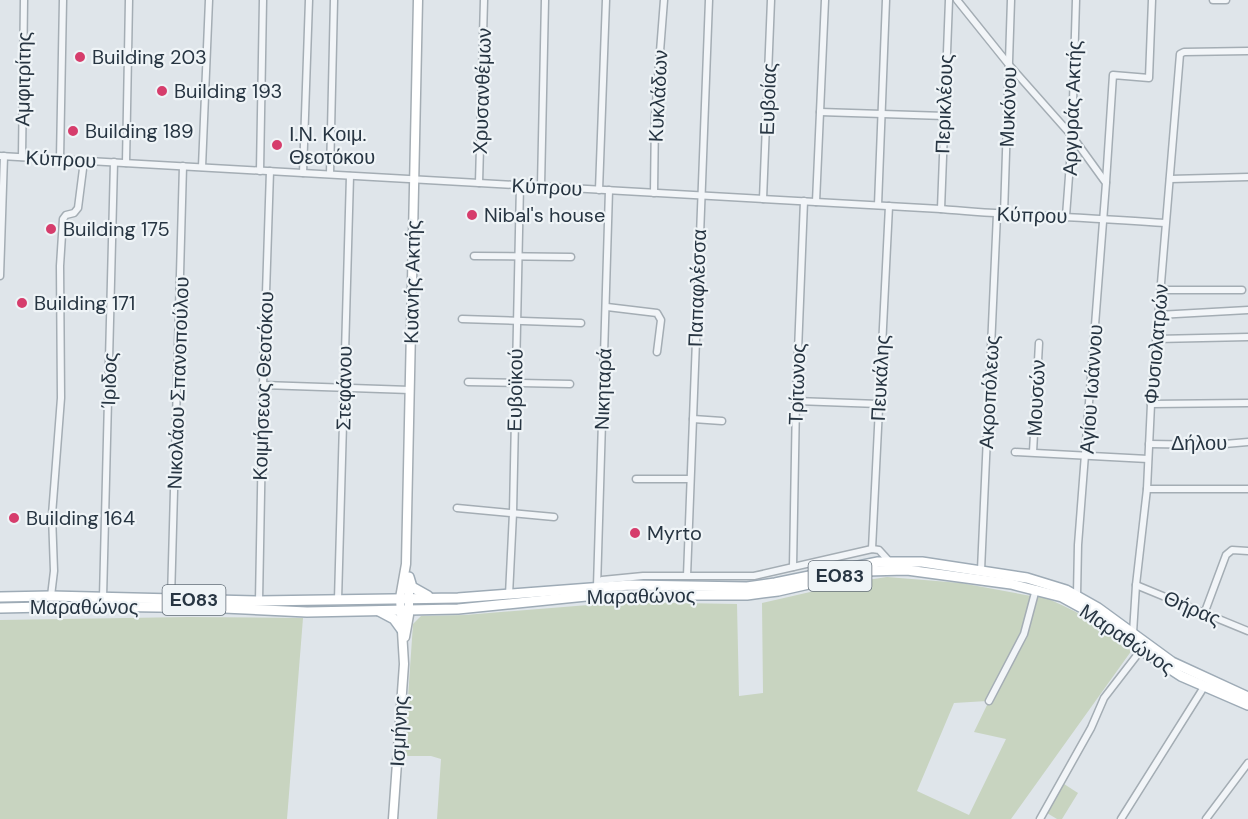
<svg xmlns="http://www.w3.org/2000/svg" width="1248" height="819" font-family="'DM Sans',sans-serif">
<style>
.green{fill:#c8d4c0}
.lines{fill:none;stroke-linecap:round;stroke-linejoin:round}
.street-casing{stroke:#a4adb4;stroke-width:9}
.secondary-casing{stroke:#a4adb4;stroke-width:11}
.primary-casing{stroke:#9eabb6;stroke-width:12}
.street{stroke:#f2f5f8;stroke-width:6}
.secondary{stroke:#fff;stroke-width:8}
.primary{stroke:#fff;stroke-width:9}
.poi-dot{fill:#d63d6c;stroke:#eff4f7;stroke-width:2}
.labels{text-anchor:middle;stroke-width:4.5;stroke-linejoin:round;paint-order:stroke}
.shield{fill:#eff4f7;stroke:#636e78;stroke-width:1.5}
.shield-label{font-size:18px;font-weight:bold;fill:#273542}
.poi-label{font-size:20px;fill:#273542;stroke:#eff4f7;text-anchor:start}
.street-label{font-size:20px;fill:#273542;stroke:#eff4f7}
</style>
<rect width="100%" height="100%" fill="#dfe5ea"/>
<!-- green -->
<g class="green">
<path d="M887 577 961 583 1031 596 1022 635 987 701 954 703 917 791 969 815 1006 739 974 732 988 703H990L1019 651 1037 595C1073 607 1102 627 1132 650L1011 819H437L441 759 431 756H404L413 624 421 616 465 615 625 602 737 604 739 696 763 693 762 603 854 582Z"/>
<polygon points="188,617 303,618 287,819 0,819 0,620"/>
<polygon points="1064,784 1078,793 1062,819 1057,819 1047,813"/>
</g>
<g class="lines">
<defs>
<g id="street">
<polyline points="957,0 1010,66 1072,136 1106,183 1078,545 1077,595"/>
<polyline points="1213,0 1226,0"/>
<polyline points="820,112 945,116"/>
<path d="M0 156 941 209C1015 216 1090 217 1165 223"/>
<polyline points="22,157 24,0"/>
<polyline points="60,159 63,0"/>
<polyline points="126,163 129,0"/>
<polyline points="202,167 209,0"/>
<polyline points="260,171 263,0"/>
<polyline points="303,173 309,0"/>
<polyline points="330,174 334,0"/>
<polyline points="1170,179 1248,177"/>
<polyline points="1106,182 1113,75 1149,78 1152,0"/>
<polyline points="479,183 484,0"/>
<polyline points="541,186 545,0"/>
<polyline points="599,190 606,0"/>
<polyline points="654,193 655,116 664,0"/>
<polyline points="763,199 771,0"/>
<polyline points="816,202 825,0"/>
<polyline points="878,205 886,0"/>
<polyline points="941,209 949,0"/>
<polyline points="1004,214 1011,0"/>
<polyline points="1066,216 1072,136 1076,0"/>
<polyline points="474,256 571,257"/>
<polyline points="0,276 4,156"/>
<polyline points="1161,290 1242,290"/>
<polyline points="607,307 657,313 661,320 657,352"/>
<polyline points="1158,315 1248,310"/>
<polyline points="462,319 581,323"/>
<polyline points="1156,339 1248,337"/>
<polyline points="468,382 570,384"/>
<polyline points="263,385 410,390"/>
<polyline points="796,401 879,404"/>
<polyline points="1151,404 1248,403"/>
<polyline points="693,419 722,421"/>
<polyline points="1149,444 1213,445 1248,442"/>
<polyline points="1015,452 1148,459"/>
<polyline points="1033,452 1039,343"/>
<polyline points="636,479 690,479"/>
<polyline points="1147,489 1248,489"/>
<polyline points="457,508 554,517"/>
<polyline points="872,549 889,206"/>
<polyline points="793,567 796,401 804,201"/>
<polyline points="981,570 997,214"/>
<polyline points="687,576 709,0"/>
<polyline points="1136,585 1248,631"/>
<polyline points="597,587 609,190"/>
<polyline points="598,587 602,580 643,576 754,576 872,549 879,550 889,561"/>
<polyline points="509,595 513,513 520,185"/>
<polyline points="51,596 54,571 52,515 61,398 60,266 63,219 66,215 74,213 78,208 84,161"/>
<polyline points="103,598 114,162"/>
<polyline points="171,599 183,166"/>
<polyline points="338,600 350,176"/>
<polyline points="259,601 263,385 270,171"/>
<polyline points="1204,614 1226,555 1232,550 1248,551"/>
<polyline points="1133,633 1136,585 1147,489 1151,404 1180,54 1184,52 1248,51"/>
<polyline points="989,701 1024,634 1036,589"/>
<polyline points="1040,819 1091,728 1104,698 1141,650"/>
<polyline points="1121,819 1204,687"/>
<polyline points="1206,819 1248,763"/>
</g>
<g id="secondary">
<polyline points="405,637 409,615 409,581"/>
<polyline points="393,819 404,664 400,598 406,564 418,0"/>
</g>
<g id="primary">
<polyline points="409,577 412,587 428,596"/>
<polyline points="0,597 51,596 259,601 458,598 630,585 747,587 775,583 878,562 922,562 1027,578 1066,590 1098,608 1172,662 1248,697"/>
<polyline points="0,608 92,606 224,608 307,612 458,609 596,595 747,595 778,591 866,571 907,570 1011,584 1062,597 1093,614 1141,650 1181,676 1248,705"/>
<polyline points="379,611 394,619 402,630"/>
</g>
</defs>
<!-- street casing -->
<use href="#street" class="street-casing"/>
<!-- secondary casing -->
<use href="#secondary" class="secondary-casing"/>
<!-- primary casing -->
<use href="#primary" class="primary-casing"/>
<!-- street -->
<use href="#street" class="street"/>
<!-- secondary -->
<use href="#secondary" class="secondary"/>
<!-- primary -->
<use href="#primary" class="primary"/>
</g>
<!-- markers -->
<g class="poi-dot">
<circle cx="80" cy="57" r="6"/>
<circle cx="162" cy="91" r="6"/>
<circle cx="73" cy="131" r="6"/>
<circle cx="277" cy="145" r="6"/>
<circle cx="472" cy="215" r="6"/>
<circle cx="51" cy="229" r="6"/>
<circle cx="22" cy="303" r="6"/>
<circle cx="14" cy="518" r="6"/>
<circle cx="635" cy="533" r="6"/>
</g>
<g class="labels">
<!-- shield labels -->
<g class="shield">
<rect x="808.5" y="561" width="63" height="30" rx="4.5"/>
<rect x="162.5" y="585" width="63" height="30" rx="4.5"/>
</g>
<g class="shield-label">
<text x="840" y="582">ΕΟ83</text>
<text x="194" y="606">ΕΟ83</text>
</g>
<!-- poi labels -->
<g class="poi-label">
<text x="92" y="64">Building 203</text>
<text x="174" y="98">Building 193</text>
<text x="85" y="138">Building 189</text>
<text x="289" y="141">Ι.Ν. Κοιμ.<tspan x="289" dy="23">Θεοτόκου</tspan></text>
<text x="484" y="222">Nibal's house</text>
<text x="63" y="236">Building 175</text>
<text x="34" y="310">Building 171</text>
<text x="26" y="525">Building 164</text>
<text x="647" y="540">Myrto</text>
</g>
<!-- street labels -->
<g class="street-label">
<text transform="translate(23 79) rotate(-89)" y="7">Αμφιτρίτης</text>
<text transform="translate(482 91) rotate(-88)" y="7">Χρυσανθέμων</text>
<text transform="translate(658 96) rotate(-87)" y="7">Κυκλάδων</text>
<text transform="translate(768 99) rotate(-88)" y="7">Ευβοίας</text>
<text transform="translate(944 104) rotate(-88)" y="7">Περικλέους</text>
<text transform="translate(1008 107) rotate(-88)" y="7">Μυκόνου</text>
<text transform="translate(1072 108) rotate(-88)" y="7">Αργυράς Ακτής</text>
<text transform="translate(61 159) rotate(3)" y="7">Κύπρου</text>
<text transform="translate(547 187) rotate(3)" y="7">Κύπρου</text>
<text transform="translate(1032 215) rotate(2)" y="7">Κύπρου</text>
<text transform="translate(412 282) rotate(-89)" y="7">Κυανής Ακτής</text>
<text transform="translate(697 288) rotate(-88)" y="7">Παπαφλέσσα</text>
<text transform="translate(1156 344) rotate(-85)" y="7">Φυσιολατρών</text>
<text transform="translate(880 378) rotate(-87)" y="7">Πευκάλης</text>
<text transform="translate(109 380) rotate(-88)" y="7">Ίριδος</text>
<text transform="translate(178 383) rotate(-88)" y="7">Νικολάου Σπανοπούλου</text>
<text transform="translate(797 384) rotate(-88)" y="7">Τρίτωνος</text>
<text transform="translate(263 386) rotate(-88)" y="7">Κοιμήσεως Θεοτόκου</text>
<text transform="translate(344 388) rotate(-89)" y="7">Στεφάνου</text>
<text transform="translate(603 389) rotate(-88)" y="7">Νικηταρά</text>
<text transform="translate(1091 389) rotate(-86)" y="7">Αγίου Ιωάννου</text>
<text transform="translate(515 390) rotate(-89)" y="7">Ευβοϊκού</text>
<text transform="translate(989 392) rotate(-87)" y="7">Ακροπόλεως</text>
<text transform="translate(1036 398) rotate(-87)" y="7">Μουσών</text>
<text x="1199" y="450">Δήλου</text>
<text transform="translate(641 596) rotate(-1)" y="7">Μαραθώνος</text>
<text x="84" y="614">Μαραθώνος</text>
<text transform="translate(1192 608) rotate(23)" y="7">Θήρας</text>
<text transform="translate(1127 639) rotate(34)" y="7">Μαραθώνος</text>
<text transform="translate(399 731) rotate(-87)" y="7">Ισμήνης</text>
</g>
</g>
</svg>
